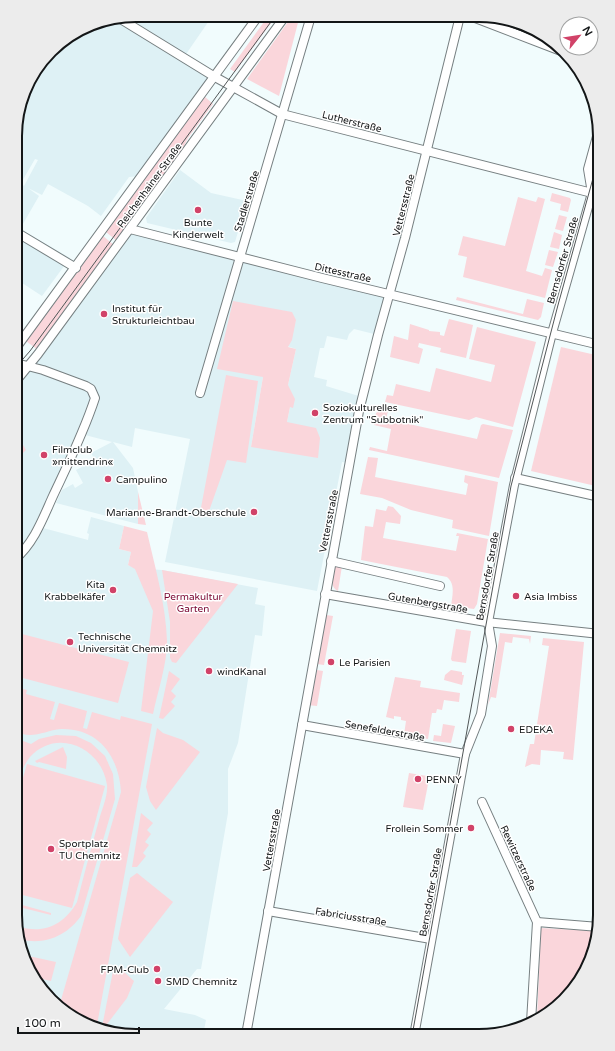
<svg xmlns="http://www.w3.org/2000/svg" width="615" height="1051" font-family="'Varela Round',sans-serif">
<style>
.built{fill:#def1f5;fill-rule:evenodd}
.green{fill:#fad6db}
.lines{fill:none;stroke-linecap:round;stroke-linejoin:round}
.minor-casing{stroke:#767f81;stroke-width:10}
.minor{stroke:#fff;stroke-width:8}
.tram{stroke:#515657;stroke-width:1}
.poi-dot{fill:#d14268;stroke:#fff;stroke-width:1.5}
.labels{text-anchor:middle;stroke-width:3;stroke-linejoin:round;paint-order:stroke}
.street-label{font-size:10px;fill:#131617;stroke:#fff}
.poi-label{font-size:10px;fill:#131617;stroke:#fff;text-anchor:start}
.park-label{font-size:10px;fill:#790430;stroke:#fff}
.rim{fill:none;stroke:#131617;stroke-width:2}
</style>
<rect width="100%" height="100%" fill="#f1fcfd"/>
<!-- built -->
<g class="built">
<path d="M136 15H213L184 57 215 77 140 176 129 177 101 216 88 206 48 184 42 195 28 188 39 196 20 229 70 258 42 296 16 279V121L28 82 56 45 90 24ZM35 159 38 160 24 186 21 183Z"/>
<polygon points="180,170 211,193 247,201 235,242 231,243 147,223 146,218"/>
<path d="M134 230 390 293 378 335 354 329 349 334 347 340 327 336 324 348H320L314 377 327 380 326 386 362 397 350 463 342 462 317 591 165 562 190 439 135 428 132 447 113 442 133 468 138 492V524L56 503 62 490 73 484 75 488 83 483 76 470 95 460 91 453 112 442 85 435 43 528 88 540 89 534 87 533 91 517 124 526 119 549 131 552 128 565 135 568 162 570 258 588 255 604 265 606 262 636 255 635 238 743 228 769V813L201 969H197L164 1009 195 1015 206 1020 203 1035H121L62 1011 24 961 15 915 16 385 116 250ZM296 320 287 346 296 349 288 385 290 407 287 422 251 447 263 377Z"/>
</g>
<!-- green -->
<g class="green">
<polygon points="269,15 277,15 235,72 230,69"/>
<polygon points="293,15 300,15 279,96 247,79"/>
<polygon points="475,16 495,16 553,40 559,48"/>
<polygon points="204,96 213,104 188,138 180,154 117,241 106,232"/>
<polygon points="552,193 570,198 571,200 568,212 560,210 561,204 550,201"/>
<polygon points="518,197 536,202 538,197 545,199 526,271 542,276 545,268 552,270 545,298 463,277 467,257 458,255 463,236 505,246"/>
<polygon points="559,215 567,217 563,231 555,229"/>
<polygon points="600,225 600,252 592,250"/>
<polygon points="554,232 562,235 559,249 550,247"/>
<polygon points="103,236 114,245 38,350 26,341"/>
<polygon points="549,250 558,252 553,267 545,265"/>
<polygon points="457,297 523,314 527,299 544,303 541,317 538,320 456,300"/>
<polygon points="233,301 292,312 296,320 292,340 288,347 296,349 288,385 295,399 293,408 290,407 287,422 316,428 320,438 318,458 251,447 263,377 217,369"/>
<polygon points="449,319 473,325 466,358 440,352 441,348 419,343 418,347 423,349 419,364 390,357 394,336 408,340 410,324 429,330 429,331 440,332 440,335 444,336"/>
<polygon points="477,327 536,342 513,427 476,417 469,420 385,402 387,395 393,396 396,384 430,392 436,368 491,382 495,365 469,359"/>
<polygon points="561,347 600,356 600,487 531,471"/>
<polygon points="226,375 258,381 246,463 227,460 208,514 200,513"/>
<polygon points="385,407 389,407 386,419 477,439 481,425 483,424 513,430 499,478 369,450 370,447 387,451 391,429 374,425 376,413"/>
<polygon points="16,433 26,450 16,460"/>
<polygon points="368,457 378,458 375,477 466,495 468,484 464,482 465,475 498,482 489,536 452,528 453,520 411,510 382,498 360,494"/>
<polygon points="138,492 146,525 138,524"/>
<path d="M388 506 393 507 401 516 400 524 386 522 383 538 456 551 459 536H456L457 533 488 539 477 604 474 609 451 606C452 597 456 584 447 577L361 560 365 526 373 527 376 509 386 511Z"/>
<path d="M124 526 147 532C155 567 166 605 167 641 167 665 158 690 153 714L141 711 153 611 135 569 128 565 131 552 119 549Z"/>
<path d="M335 564 342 566 338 591C328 586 334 574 335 564Z"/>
<polygon points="162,570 238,584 176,663 172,662 170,658 170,622"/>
<polygon points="326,615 333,616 324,665 317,664"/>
<polygon points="456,629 471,631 466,663 452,661 451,659"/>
<polygon points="500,633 531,636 530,644 529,639 513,637 512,643 505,642 496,698 491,697 488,705"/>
<polygon points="22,634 129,662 118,703 15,676 15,662"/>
<polygon points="543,638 584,642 573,760 563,759 564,752 541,750 540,765 532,764 525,767 530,744 534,744 549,646 542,645"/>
<polygon points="317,670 323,671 317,706 307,705 310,702"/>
<polygon points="451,670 462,672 462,675 464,675 462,685 444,680 445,675"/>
<polygon points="169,671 180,679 171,691 176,696 171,702 175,706 163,719 159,718"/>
<polygon points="395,677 421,681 420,687 460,693 459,702 444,700 442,710 437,709 436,713 432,713 428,739 404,735 406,721 401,720 401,717 394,716 394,719 386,717"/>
<path d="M15 687 27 690 26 694 55 702 50 719 54 720 59 703 87 711 83 728 87 729 92 712 120 720 121 716 152 724 97 1025 86 1021V1019L62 1011 59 1007 121 792C119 757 99 728 61 729 50 730 40 735 30 735 25 735 20 733 15 732Z"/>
<polygon points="443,724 455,726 451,743 433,741 434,735 441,736"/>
<polygon points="157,728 163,733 183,740 200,752 156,810 150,801 146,787"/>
<path d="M56 735 76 736 91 743 105 756 113 774 115 799 81 916C67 936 43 946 20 939L17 926C43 935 64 925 77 902 84 875 91 848 99 820 102 809 108 796 107 785 102 748 57 727 30 757 21 768 19 781 15 793V748L18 739 31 744 39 739Z"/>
<polygon points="63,747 67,757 66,769 39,762 37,763 35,761"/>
<polygon points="27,764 105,786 72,908 15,893 15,805"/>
<polygon points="409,773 427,776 429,779 423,810 403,807"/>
<polygon points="141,813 153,823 147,830 151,834 145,842 149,845 143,853 146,856 137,867 132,867"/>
<polygon points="137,873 173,902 130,957 118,939 130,878"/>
<polygon points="15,903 51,913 51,915 15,906"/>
<polygon points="541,928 598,931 591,961 575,988 537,1017"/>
<polygon points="24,955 56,962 51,981 37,978 24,961"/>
<polygon points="113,971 124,972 134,981 127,998 104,1028 102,1027"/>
</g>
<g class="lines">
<defs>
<g id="minor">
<polyline points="470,16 561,51"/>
<polyline points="119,18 215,77 282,114 600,195"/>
<polyline points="592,193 588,169 599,129"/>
<polyline points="130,229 322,278 600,345"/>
<polyline points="16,232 76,268"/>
<polyline points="16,348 259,15"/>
<polyline points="16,381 38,354 286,15"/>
<polyline points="200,393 311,16"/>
<polyline points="515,478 600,497"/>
<path d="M15 559C34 543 43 518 53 496 68 464 84 432 95 398L91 389 86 386 43 370 16 363"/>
<polyline points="331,561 440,586"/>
<polyline points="325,594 486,622 600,634"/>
<polyline points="302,725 465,754"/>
<polyline points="482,802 537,922 531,1022"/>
<polyline points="268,911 431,939"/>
<polyline points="537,922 599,927"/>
<polyline points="246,1035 359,411 378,335 405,238 460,16"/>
<polyline points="414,1036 465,754 481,714 492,646 488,622 514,485 552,333 592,193 600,182"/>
</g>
</defs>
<!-- minor casing -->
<use href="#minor" class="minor-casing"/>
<!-- minor -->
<use href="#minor" class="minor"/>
<!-- tram -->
<g class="tram">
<polyline points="483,16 556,44"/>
<polyline points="16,367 30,351 276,15"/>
<polyline points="412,1036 511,486 558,305 600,153"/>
</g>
</g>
<!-- markers -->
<g class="poi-dot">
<circle cx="198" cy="210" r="4"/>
<circle cx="104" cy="314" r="4"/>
<circle cx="315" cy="413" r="4"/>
<circle cx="44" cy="455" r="4"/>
<circle cx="108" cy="479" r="4"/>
<circle cx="254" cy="512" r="4"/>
<circle cx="113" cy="590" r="4"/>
<circle cx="516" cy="596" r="4"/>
<circle cx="70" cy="642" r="4"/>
<circle cx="331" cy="662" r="4"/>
<circle cx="209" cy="671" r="4"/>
<circle cx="511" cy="729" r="4"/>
<circle cx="418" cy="779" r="4"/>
<circle cx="471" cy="828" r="4"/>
<circle cx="51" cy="849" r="4"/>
<circle cx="157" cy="969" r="4"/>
<circle cx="158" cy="981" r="4"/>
</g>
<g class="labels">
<!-- street labels -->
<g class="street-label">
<text transform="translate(352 121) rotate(14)" y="4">Lutherstraße</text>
<text transform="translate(149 185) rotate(-54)" y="4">Reichenhainer Straße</text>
<text transform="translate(246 201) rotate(-73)" y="4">Stadlerstraße</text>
<text transform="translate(403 205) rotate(-76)" y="4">Vettersstraße</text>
<text transform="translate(562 260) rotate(-74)" y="4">Bernsdorfer Straße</text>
<text transform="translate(343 272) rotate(13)" y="4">Dittesstraße</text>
<text transform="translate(328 521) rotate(-79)" y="4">Vettersstraße</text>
<text transform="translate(487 576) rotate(-80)" y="4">Bernsdorfer Straße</text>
<text transform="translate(428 602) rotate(10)" y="4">Gutenbergstraße</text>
<text transform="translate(385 730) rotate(10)" y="4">Senefelderstraße</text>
<text transform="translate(271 840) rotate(-80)" y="4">Vettersstraße</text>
<text transform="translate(519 858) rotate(65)" y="4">Rewitzerstraße</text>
<text transform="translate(430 892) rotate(-80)" y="4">Bernsdorfer Straße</text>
<text transform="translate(351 916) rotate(9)" y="4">Fabriciusstraße</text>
</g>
<!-- poi labels -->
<g class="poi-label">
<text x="198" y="226" text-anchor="middle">Bunte<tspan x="198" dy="12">Kinderwelt</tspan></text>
<text x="112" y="312">Institut für<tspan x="112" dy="12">Strukturleichtbau</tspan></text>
<text x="323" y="411">Soziokulturelles<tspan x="323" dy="12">Zentrum "Subbotnik"</tspan></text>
<text x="52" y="453">Filmclub<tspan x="52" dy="12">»mittendrin«</tspan></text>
<text x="116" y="483">Campulino</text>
<text x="246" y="516" text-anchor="end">Marianne-Brandt-Oberschule</text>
<text x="105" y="588" text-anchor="end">Kita<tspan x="105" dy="12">Krabbelkäfer</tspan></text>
<text x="524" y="600">Asia Imbiss</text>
<text x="78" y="640">Technische<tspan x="78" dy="12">Universität Chemnitz</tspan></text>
<text x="339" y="666">Le Parisien</text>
<text x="217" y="675">windKanal</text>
<text x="519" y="733">EDEKA</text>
<text x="426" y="783">PENNY</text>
<text x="463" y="832" text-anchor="end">Frollein Sommer</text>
<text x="59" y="847">Sportplatz<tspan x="59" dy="12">TU Chemnitz</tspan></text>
<text x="149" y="973" text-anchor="end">FPM-Club</text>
<text x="166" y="985">SMD Chemnitz</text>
</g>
<!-- park labels -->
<g class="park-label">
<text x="193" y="600">Permakultur<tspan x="193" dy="12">Garten</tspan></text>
</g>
</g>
<!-- crop -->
<path d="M0 0H615V1051H0ZM136 22H479A114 114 0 0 1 593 136V915A114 114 0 0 1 479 1029H136A114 114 0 0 1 22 915V136A114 114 0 0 1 136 22Z" fill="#ececec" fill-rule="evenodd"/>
<path class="rim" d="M136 22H479A114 114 0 0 1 593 136V915A114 114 0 0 1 479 1029H136A114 114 0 0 1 22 915V136A114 114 0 0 1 136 22Z"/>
<!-- north arrow -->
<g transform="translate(579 36) rotate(60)"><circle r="19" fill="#ffffff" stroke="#a1a2a2"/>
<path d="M0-3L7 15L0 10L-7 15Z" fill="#d14268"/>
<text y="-6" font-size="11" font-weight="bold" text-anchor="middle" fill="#131617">N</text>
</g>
<!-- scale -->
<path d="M18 1027v6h121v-6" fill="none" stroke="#131617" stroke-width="2"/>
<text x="24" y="1027" font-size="12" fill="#131617" stroke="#ffffff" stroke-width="3" paint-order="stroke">100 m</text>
</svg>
